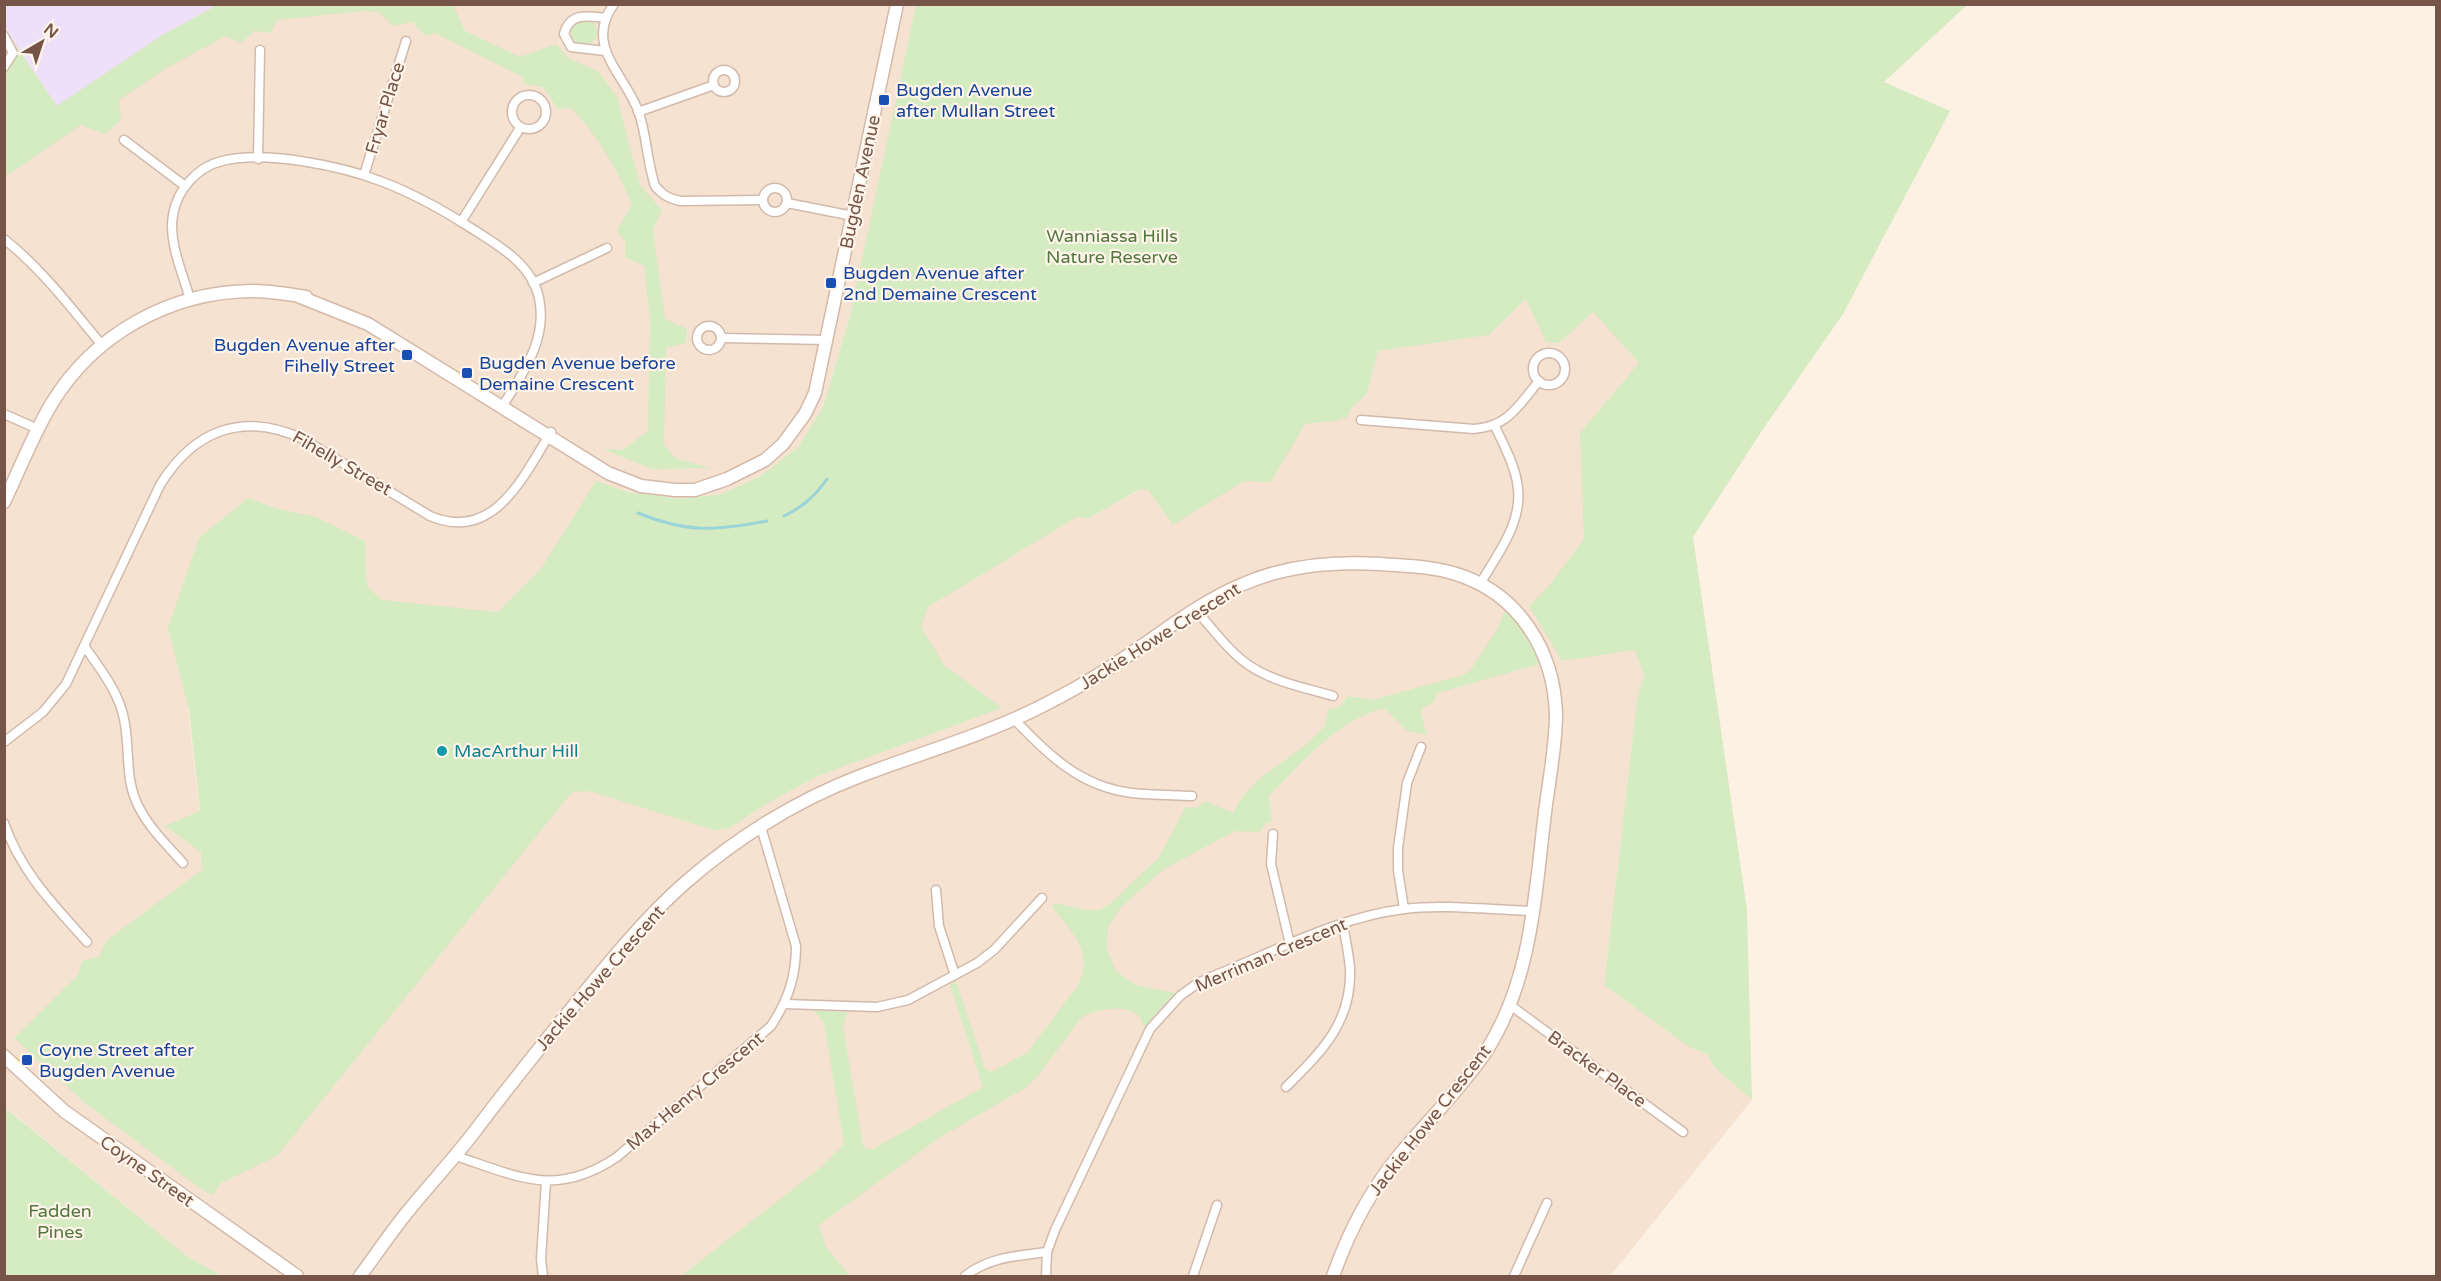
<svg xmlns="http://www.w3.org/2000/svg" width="2441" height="1281" font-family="'Varela Round',sans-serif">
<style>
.residential{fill:#f5e2d1}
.education{fill:#eee0f9}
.green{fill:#d5ebc1}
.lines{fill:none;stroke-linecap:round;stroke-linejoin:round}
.stream{stroke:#9dd4d9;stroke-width:3}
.street-casing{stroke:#d1baac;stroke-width:11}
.secondary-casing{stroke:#d4b9a9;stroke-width:15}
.street{stroke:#fff;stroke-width:8}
.secondary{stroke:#fff;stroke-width:12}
.transit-dot{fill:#1a4fb4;stroke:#fff5ea;stroke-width:2}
.culture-dot{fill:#0f9aa8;stroke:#fff5ea;stroke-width:2}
.labels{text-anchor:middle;stroke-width:4.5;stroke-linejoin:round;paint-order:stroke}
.transit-label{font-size:18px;fill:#164399;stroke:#fff5ea;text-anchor:start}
.street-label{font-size:18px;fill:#765548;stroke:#fff5ea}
.park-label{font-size:18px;fill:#52763d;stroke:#fff5ea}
.culture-label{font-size:18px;fill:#0d838f;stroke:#fff5ea;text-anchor:start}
</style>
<rect width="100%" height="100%" fill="#fdf1e3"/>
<!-- residential -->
<polygon class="residential" points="4,5 923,5 854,302 823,407 798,447 759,477 721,494 681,499 620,490 498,612 384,602 366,585 179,628 205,860 199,877 212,1194 226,1177 357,1051 576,783 727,830 768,803 818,776 1002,708 945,668 911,612 1076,517 1088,519 1150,484 1173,525 1247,477 1271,481 1300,431 1323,401 1351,408 1367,394 1378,350 1489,335 1527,298 1556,340 1593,311 1640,364 1586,539 1562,661 1635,649 1644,675 1637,701 1604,985 1689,1047 1707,1054 1714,1067 1752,1100 1610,1276 222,1276 187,1256 5,1107"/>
<!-- education -->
<polygon class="education" points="214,4 214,7 164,34 57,106 5,28 4,5"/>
<!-- green -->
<g class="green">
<path d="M214 5H453L465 31 520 57 556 44 568 58 599 72 617 97 640 185 662 210 653 229 665 319 687 329 686 343 666 348 664 445 676 459 711 468 652 469 603 449 623 450 648 431 650 318 644 266 625 257V241L617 231 632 204C616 167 599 137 571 108L558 109 543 87 524 84 523 77 435 33 426 36 412 22 393 26 379 12 362 11 278 20 270 33 254 31 241 43 226 36 165 69 119 100 121 120 105 134 81 125 5 177 4 28 57 106 164 34 214 7Z"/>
<polygon points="916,5 1967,5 1884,82 1950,111 1843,314 1763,429 1693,537 1747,910 1752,1100 1714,1067 1707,1054 1689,1047 1604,985 1637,700 1644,675 1635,650 1562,661 1529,606 1548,587 1584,539 1580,433 1639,363 1593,312 1559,343 1546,342 1526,299 1489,335 1378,351 1367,394 1351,408 1346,419 1343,417 1341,420 1305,424 1271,482 1244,481 1173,525 1148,490 1140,489 1088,519 1077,517 928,607 921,627 944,665 1002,708 818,776 768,803 727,830 721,828 717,831 589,791 572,792 277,1156 221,1183 212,1195 204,1191 86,1104 14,1038 78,975 82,961 99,957 107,940 202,870 201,852 165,826 200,811 189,710 168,628 199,538 248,498 279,509 316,517 365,541 366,578 368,587 382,600 498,612 541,569 596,481 629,492 681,499 721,494 759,477 798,447 823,407 850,316"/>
<circle cx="584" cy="32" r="13"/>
<path d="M1506 608 1518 620 1543 663 1438 693 1433 703 1423 708 1421 713 1427 735 1407 731 1384 708C1336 721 1303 762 1269 796L1272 822 1266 823 1260 832 1235 831 1164 869 1121 907 1108 927 1107 949 1116 971 1135 985 1175 993 1145 1027C1141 1022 1142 1019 1138 1015 1126 1004 1092 1009 1081 1018L1038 1076 1025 1088 939 1138 819 1225 826 1247 850 1276H681L820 1168 844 1144 824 1023 813 1010 847 1012 843 1026 863 1145 867 1149H873L983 1087 950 985 956 981 985 1068 991 1072 1028 1052 1078 985 1082 975 1084 963 1082 951 1075 936 1052 907 1054 903 1087 910H1100L1112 902 1159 857 1186 807 1196 808 1205 801 1233 813 1242 797 1259 779 1307 744 1324 727 1329 709 1340 707 1347 696 1372 700 1463 675 1470 671 1498 628Z"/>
<polygon points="4,1107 187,1256 222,1276 5,1276"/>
</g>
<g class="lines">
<!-- stream -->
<g class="stream">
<path d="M638 513C687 533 716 531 767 521"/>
<path d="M784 516C803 507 815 496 827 479"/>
</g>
<defs>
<g id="street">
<path d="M614 4C583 46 626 75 639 113 647 137 647 162 655 186 663 195 669 199 681 201L763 200"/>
<polyline points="4,36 13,53 4,67"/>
<path d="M605 51 571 47 564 34C570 12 587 16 606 18"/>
<circle cx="724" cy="81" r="11"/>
<circle cx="529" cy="112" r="17"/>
<polyline points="638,112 714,85"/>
<polyline points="124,140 185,186"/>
<polyline points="258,159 260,50"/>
<polyline points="364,175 406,41"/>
<circle cx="775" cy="200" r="12"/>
<polyline points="787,203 853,216"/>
<polyline points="461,222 520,128"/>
<path d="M4 239C42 269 71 308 102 345"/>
<polyline points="533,283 607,248"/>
<path d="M190 299C183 274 168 242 173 215 177 190 197 167 222 161 265 150 342 166 383 182 414 194 443 210 471 228 498 245 532 264 539 298 548 340 522 374 502 407"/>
<circle cx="709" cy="338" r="12"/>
<polyline points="721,338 828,340"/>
<circle cx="1549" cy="369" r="16"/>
<polyline points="4,414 38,429"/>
<path d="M1361 420 1474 429C1509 426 1518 406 1539 381"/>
<path d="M1480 584C1498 553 1525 520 1517 482 1514 463 1503 444 1495 426"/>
<path d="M1195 609C1213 629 1229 652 1250 666 1274 682 1306 688 1333 696"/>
<path d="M85 647C100 669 119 692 124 719 130 747 125 775 136 801 146 825 166 844 183 863"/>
<path d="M1014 719C1048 755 1081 787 1132 793 1152 795 1172 795 1192 796"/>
<path d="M4 742 43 712 66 684 160 485C194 430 243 411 303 439L430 516C494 543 523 477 551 432"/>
<path d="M4 823C21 872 53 904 87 942"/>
<polyline points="1273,834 1271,864 1290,944"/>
<polyline points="936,890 939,926 955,975"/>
<polyline points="1404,909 1398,870 1398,848 1407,783 1421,747"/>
<polyline points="785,1004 877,1007 908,1000 977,963 994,950 1042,898"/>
<polyline points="1510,1005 1683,1132"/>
<path d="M1286 1087C1321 1052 1352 1023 1350 969 1349 954 1345 938 1343 923"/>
<path d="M456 1156C519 1177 556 1198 617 1157L771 1026C788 1000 796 977 796 946L761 827"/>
<polyline points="543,1276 541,1259 546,1181"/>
<path d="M965 1276C989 1257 1017 1256 1047 1252"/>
<path d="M1046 1276 1047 1252 1055 1230 1150 1029 1180 996 1198 983 1218 974C1278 950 1339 917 1404 909 1446 904 1490 910 1533 911"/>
<polyline points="1193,1276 1217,1205"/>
<polyline points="1514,1276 1547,1203"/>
</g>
<g id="secondary">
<polyline points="298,296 368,324 608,473 641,486 675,490 695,490 727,479 765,460 783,444 805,414 815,393 897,4"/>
<path d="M4 502C20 469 33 434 52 403 94 334 170 292 251 291 269 291 288 294 306 297"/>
<polyline points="4,1056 64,1111 297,1276"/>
<path d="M360 1276C375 1256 389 1235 405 1215 428 1186 453 1160 475 1131 508 1087 542 1045 576 1003 611 960 645 918 686 882 738 837 799 799 863 775 921 753 981 736 1036 709 1062 696 1088 682 1112 666 1155 639 1194 605 1241 585 1285 565 1333 561 1380 564 1405 566 1431 566 1456 574 1518 593 1554 650 1556 714 1556 746 1549 780 1545 812 1535 894 1532 981 1485 1053 1460 1089 1429 1120 1401 1153 1370 1190 1349 1231 1333 1276"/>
</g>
</defs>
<!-- street casing -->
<use href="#street" class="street-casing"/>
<!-- secondary casing -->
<use href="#secondary" class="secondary-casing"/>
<!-- street -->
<use href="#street" class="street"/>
<!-- secondary -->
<use href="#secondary" class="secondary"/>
</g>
<!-- markers -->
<g class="transit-dot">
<rect x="878" y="94" width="12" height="12" rx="3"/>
<rect x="825" y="277" width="12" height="12" rx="3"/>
<rect x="401" y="349" width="12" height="12" rx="3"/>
<rect x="461" y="367" width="12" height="12" rx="3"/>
<rect x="21" y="1054" width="12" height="12" rx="3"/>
</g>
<circle class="culture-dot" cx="442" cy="751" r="6"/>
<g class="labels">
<!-- transit labels -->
<g class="transit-label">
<text x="896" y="96">Bugden Avenue<tspan x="896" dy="21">after Mullan Street</tspan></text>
<text x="843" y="279">Bugden Avenue after<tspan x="843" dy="21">2nd Demaine Crescent</tspan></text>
<text x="395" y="351" text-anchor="end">Bugden Avenue after<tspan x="395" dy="21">Fihelly Street</tspan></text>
<text x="479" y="369">Bugden Avenue before<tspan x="479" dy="21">Demaine Crescent</tspan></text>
<text x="39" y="1056">Coyne Street after<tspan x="39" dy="21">Bugden Avenue</tspan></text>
</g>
<!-- street labels -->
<g class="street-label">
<text transform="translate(385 108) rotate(-73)" y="6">Fryar Place</text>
<text transform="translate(860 182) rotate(-78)" y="6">Bugden Avenue</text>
<text transform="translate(342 463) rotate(30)" y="6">Fihelly Street</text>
<text transform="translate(1160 636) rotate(-32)" y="6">Jackie Howe Crescent</text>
<text transform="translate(1271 955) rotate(-23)" y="6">Merriman Crescent</text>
<text transform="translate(600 978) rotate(-49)" y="6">Jackie Howe Crescent</text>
<text transform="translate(1597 1069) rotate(36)" y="6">Bracker Place</text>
<text transform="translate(695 1091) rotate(-40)" y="6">Max Henry Crescent</text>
<text transform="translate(1430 1120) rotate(-52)" y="6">Jackie Howe Crescent</text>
<text transform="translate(147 1171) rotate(35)" y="6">Coyne Street</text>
</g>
<!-- park labels -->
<g class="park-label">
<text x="1112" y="242">Wanniassa Hills<tspan x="1112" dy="21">Nature Reserve</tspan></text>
<text x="60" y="1217">Fadden<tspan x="60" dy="21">Pines</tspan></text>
</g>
<!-- culture labels -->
<g class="culture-label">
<text x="454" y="757">MacArthur Hill</text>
</g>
</g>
<!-- border -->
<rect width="2441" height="1281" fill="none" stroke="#765548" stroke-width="12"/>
<!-- north arrow -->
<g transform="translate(42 42) rotate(39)" stroke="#fff5ea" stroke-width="4.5" paint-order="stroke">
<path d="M0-4.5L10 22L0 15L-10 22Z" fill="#765548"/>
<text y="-9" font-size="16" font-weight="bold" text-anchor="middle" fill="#765548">N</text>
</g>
</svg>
